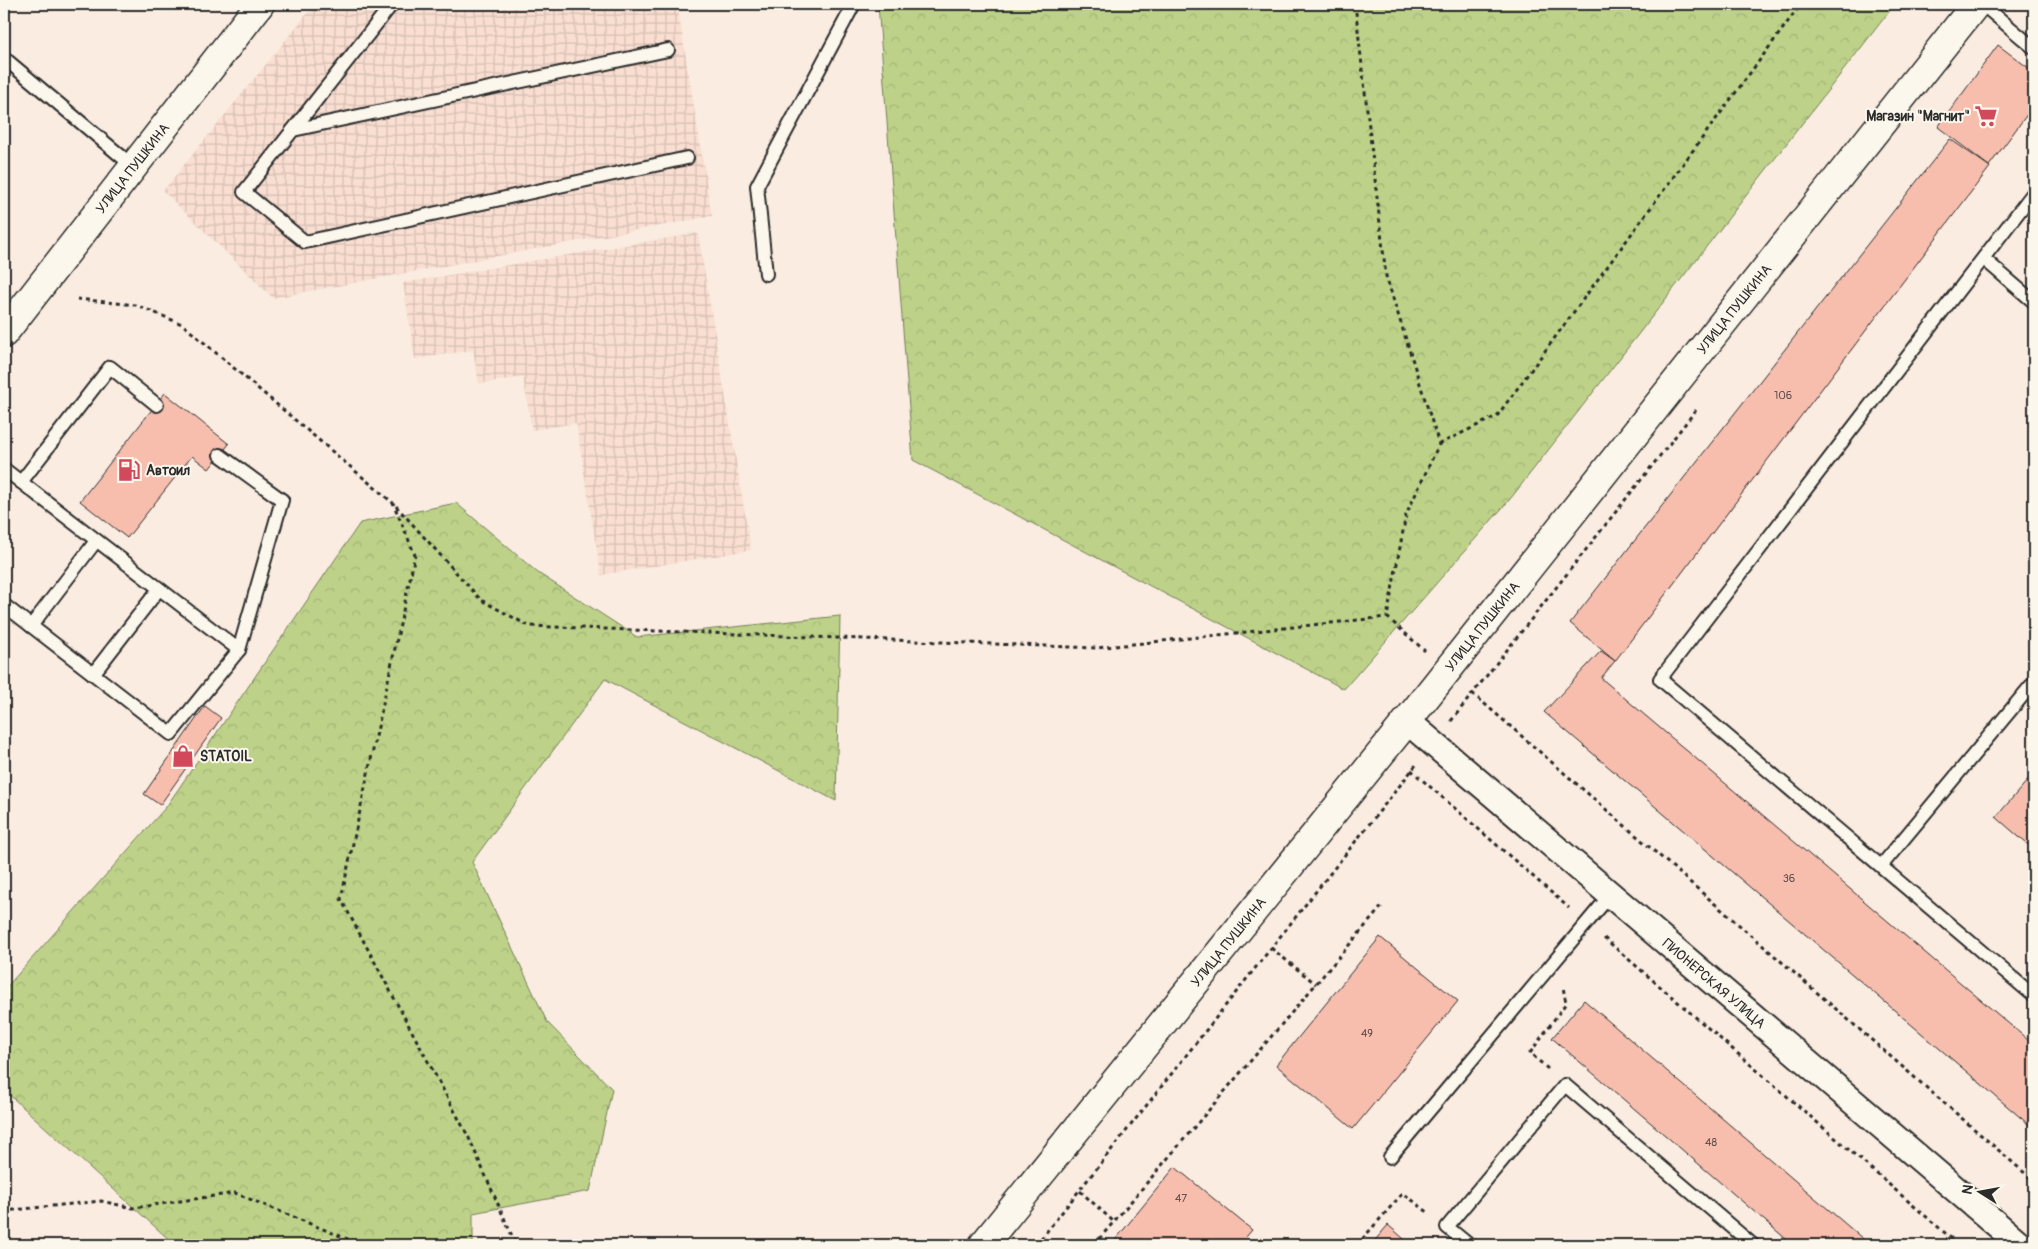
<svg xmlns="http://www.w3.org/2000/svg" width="2038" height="1249" font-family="Pangolin,sans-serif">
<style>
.industrial{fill:url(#industrial-grid)}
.forest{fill:url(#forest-crowns);stroke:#747e5a}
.building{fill:#f7beae;stroke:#2b2b2b}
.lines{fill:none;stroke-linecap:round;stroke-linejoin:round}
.service-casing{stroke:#2b2b2b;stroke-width:16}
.minor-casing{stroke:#2b2b2b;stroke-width:29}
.tertiary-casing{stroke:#2b2b2b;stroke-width:31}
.secondary-casing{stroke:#2b2b2b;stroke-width:31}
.path{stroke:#2b2b2b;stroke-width:3;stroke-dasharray:4 4;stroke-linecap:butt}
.service{stroke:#fbf7ec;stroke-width:12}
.minor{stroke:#fbf7ec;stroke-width:25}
.tertiary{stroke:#fbf7ec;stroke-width:28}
.secondary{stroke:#fbf7ec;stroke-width:28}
.labels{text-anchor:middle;stroke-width:4;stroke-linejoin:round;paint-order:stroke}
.number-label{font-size:11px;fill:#5e504c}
.poi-label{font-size:14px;font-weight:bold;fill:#2b2b2b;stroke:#fbf7ec;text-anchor:start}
.street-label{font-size:14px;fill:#2b2b2b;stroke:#fbf7ec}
</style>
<defs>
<pattern id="industrial-grid" width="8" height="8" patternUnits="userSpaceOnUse" patternTransform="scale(1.25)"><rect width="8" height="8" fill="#f9ded1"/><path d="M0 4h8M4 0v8" fill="none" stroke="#d6bfb4"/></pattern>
<pattern id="forest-crowns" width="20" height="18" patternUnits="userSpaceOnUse" patternTransform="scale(1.25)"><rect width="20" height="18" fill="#bdd288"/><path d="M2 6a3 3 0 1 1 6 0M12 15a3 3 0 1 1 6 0" fill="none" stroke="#a3b476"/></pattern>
</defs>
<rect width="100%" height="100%" fill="#faece0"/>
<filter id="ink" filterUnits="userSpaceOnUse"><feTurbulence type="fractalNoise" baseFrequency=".02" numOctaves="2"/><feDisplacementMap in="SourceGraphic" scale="10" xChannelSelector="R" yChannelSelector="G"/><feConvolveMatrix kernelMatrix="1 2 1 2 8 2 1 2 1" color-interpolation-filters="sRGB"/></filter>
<g filter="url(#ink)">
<!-- industrial -->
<g class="industrial">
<polygon points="315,4 677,4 712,216 273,298 163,191"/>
<polygon points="698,233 751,550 601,575 576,423 532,430 523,377 479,384 473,350 415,359 403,283"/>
</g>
<!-- forest -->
<g class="forest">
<polygon points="878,4 1895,4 1511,498 1344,689 913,460"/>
<polygon points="456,503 538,573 637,637 840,616 836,801 605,679 472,862 547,1022 612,1089 590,1191 473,1213 473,1245 175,1245 4,1090 4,990 166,807 360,523"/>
</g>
<!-- building -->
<g class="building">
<polygon points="1998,45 2034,72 2034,105 1989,166 1938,127"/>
<polygon points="1950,139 1990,167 1615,661 1570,623"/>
<polygon points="165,393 229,444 209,469 192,456 127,538 80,501"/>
<polygon points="1601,651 1615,661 1601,678 2034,1045 2034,1129 1544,712"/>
<polygon points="205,706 221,718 160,805 144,794"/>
<polygon points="2034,773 2034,850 1996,817"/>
<polygon points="1380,937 1458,1001 1353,1129 1276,1065"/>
<polygon points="1584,1000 1870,1245 1793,1245 1552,1038"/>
<polygon points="1175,1167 1252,1230 1239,1245 1111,1245"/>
<polygon points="1388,1225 1411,1245 1371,1245"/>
</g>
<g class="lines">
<defs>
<g id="service">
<polyline points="392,4 244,192 305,242 687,158"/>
<polyline points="1982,4 2034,48"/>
<polyline points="4,58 134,167"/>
<polyline points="293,130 668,50"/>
<polyline points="2034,192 1660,679 2034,996"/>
<polyline points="1984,259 2034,302"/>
<polyline points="766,274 757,186 854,4"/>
<polyline points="4,469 239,650"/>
<polyline points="21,482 110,367 157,405"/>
<polyline points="4,605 171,734 239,650 282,500 220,455"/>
<polyline points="31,626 96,541"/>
<polyline points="93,674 159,589"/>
<polyline points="1882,865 2034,682"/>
<polyline points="1390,1157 1611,894"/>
<polyline points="1469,1245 1447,1227 1565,1085 1753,1245"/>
</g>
<g id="minor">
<path id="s1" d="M1407 721 2021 1245"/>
</g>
<g id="tertiary">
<path id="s2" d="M983 1245 1407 721 1976 4"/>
</g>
<g id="secondary">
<path id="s3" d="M4 333 260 4"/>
</g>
</defs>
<!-- service casing -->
<use href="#service" class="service-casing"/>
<!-- minor casing -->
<use href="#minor" class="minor-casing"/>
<!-- tertiary casing -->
<use href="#tertiary" class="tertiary-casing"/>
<!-- secondary casing -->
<use href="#secondary" class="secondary-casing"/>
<!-- path -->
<g class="path">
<polyline points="1355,4 1386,276 1439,444 1406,515 1387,617 1425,651"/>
<polyline points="77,299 136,305 182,324 393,503 415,555 341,899 469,1138 516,1245"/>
<polyline points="1439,444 1497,416 1801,4"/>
<polyline points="396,506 481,600 529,626 1096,648 1387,617"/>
<polyline points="1472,693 2034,1181"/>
<polyline points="1451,721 1696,410"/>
<polyline points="1411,770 1569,908"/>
<polyline points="1604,938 1959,1245"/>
<polyline points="1271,948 1316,984"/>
<polyline points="1548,1069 1530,1053 1566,1003 1563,987"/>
<polyline points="1080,1191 1114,1222"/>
<polyline points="4,1211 101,1201 133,1208 235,1193 362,1245"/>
<polyline points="1036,1245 1416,765"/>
<polyline points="1094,1245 1384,904"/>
<polyline points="1357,1245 1403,1193 1429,1213"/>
</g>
<!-- service -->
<use href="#service" class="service"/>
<!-- minor -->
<use href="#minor" class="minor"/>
<!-- tertiary -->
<use href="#tertiary" class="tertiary"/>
<!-- secondary -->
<use href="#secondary" class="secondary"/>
</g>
</g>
<!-- icons -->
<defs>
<symbol id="supermarket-bare" viewBox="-9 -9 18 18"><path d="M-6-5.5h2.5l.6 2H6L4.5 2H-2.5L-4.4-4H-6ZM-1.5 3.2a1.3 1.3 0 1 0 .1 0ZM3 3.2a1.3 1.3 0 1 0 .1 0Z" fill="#d1495b" stroke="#fbf7ec" stroke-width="2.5" paint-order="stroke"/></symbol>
<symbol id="fuel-bare" viewBox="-9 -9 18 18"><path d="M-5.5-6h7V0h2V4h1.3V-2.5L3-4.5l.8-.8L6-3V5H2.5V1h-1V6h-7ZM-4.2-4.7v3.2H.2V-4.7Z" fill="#d1495b" stroke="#fbf7ec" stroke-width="2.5" paint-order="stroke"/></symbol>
<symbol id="shop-bare" viewBox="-9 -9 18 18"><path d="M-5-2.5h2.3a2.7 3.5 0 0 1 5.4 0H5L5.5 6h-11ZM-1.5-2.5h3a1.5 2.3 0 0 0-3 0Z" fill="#d1495b" stroke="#fbf7ec" stroke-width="2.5" paint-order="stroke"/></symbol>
</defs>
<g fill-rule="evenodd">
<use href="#supermarket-bare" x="1970" y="100" width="32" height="32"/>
<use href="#fuel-bare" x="113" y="454" width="32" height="32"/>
<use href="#shop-bare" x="167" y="740" width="32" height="32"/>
</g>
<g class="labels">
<!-- number labels -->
<g class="number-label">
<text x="1783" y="399">106</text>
<text x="1789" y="882">36</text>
<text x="1367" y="1037">49</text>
<text x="1711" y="1146">48</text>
<text x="1181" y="1202">47</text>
</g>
<!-- poi labels -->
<g class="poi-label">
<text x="1970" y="121" text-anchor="end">Магазин "Магнит"</text>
<text x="146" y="475">Автоил</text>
<text x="200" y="761">STATOIL</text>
</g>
<!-- street labels -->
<g class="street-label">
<text dy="5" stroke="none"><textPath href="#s3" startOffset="209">УЛИЦА ПУШКИНА</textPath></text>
<text dy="5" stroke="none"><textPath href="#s2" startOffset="1200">УЛИЦА ПУШКИНА</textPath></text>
<text dy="5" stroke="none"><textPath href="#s2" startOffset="795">УЛИЦА ПУШКИНА</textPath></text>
<text dy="5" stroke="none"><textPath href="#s2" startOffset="390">УЛИЦА ПУШКИНА</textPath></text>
<text dy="5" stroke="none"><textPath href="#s1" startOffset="404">ПИОНЕРСКАЯ УЛИЦА</textPath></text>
</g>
</g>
<!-- margin -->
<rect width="2038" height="1249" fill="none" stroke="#fbf7ec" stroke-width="20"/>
<rect x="10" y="10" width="2018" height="1229" fill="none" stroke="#2b2b2b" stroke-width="2" filter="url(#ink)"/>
<!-- north arrow -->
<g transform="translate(1980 1192) rotate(281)" stroke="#fbf7ec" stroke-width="4" paint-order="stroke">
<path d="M0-4L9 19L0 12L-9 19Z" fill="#2b2b2b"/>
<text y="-8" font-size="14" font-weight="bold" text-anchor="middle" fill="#2b2b2b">N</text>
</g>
</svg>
